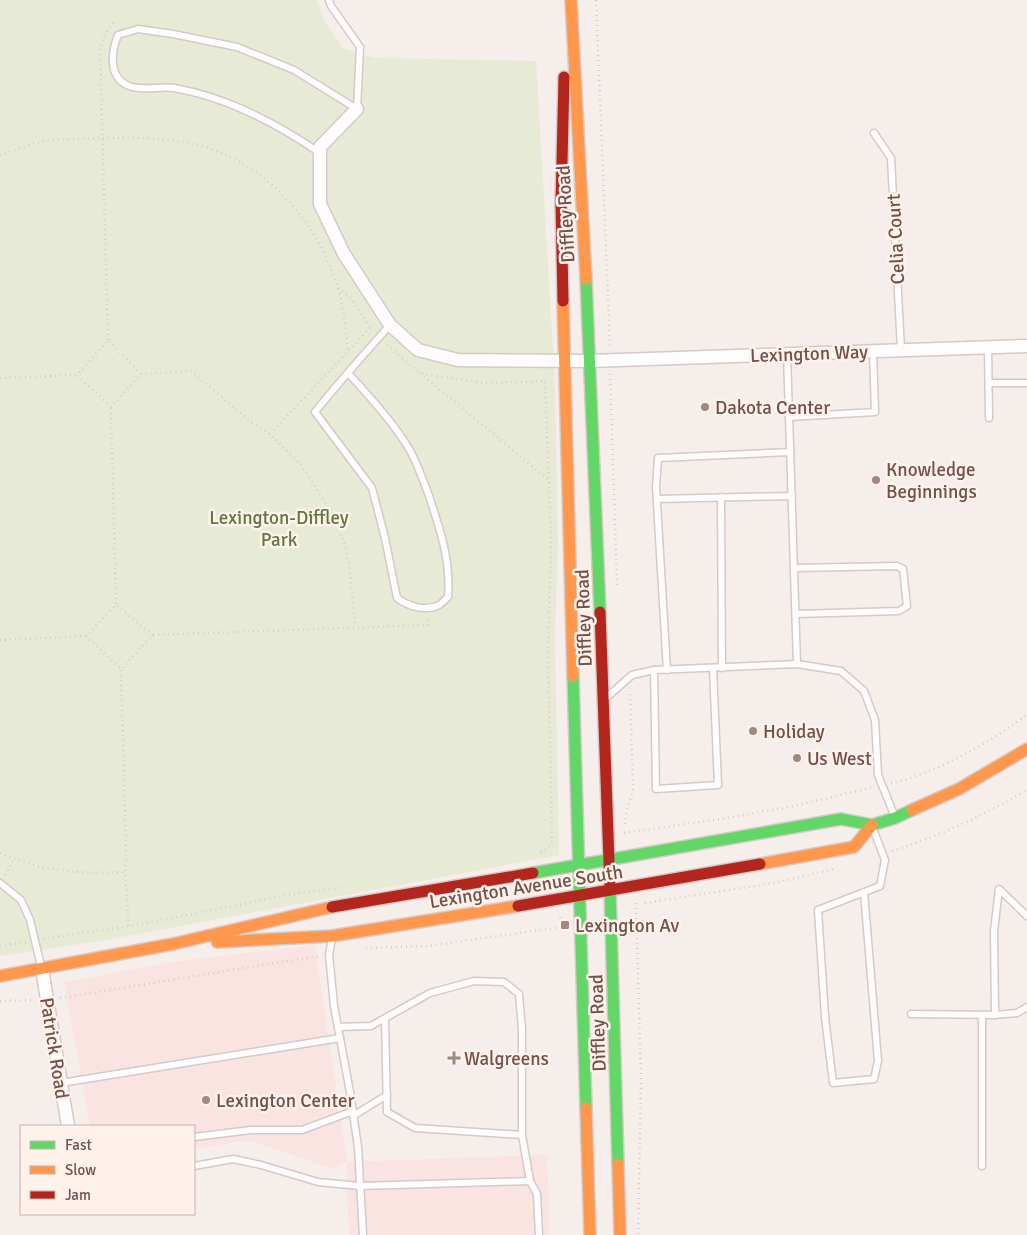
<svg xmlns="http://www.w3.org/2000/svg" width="1027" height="1235" font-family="Signika,sans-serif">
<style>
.commercial{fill:#f9e4e1}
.green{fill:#e7ebd5}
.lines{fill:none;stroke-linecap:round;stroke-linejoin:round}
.lane-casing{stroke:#d4cac7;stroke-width:9}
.street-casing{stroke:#d4cac7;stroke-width:15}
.fast-casing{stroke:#d5cac6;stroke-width:14}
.slow-casing{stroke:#d5cac6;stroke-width:14}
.jam-casing{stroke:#d5cac6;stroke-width:14}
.path{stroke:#d7cccb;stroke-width:2.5;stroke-dasharray:1 4;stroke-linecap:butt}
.lane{stroke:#fefcfc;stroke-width:6}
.street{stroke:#fefcfc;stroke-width:12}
.fast{stroke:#63d668;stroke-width:11}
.slow{stroke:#ff974d;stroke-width:11}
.jam{stroke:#b3261e;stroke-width:11}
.poi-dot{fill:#a08883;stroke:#fef2eb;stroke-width:2}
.labels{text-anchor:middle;stroke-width:5;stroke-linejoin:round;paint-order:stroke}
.street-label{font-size:19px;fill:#72514b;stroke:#fef2eb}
.poi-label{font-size:19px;fill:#72514b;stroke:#fef2eb;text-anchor:start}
.park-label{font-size:19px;fill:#5e7844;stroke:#fef2eb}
</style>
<rect width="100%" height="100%" fill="#f6eeea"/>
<!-- commercial -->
<polygon class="commercial" points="315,945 347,1162 547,1155 550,1235 349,1235 346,1162 333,1169 249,1140 194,1149 194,1126 90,1126 64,982 181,961"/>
<!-- green -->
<polygon class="green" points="0,0 316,0 325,22 343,48 374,58 536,61 555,386 558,544 555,636 559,855 106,940 0,956"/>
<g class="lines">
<defs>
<g id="lane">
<polyline points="874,133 891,158 901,350"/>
<path d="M320 153C276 123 227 97 174 88 159 86 138 92 125 84 108 74 112 50 118 35L138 29 173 34 237 47 294 70 357 109 360 47 331 6 329 0"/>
<polyline points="988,347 989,418"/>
<polyline points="787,354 797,664"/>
<path d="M348 373C369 396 391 420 408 447 417 462 423 480 429 496 440 529 451 561 448 597 446 599 442 603 439 605 425 612 408 606 397 598L385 538 372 488 315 412C339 382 365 353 390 325"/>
<polyline points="989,383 1027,383"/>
<polyline points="789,417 875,412 873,351"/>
<polyline points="721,497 722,668"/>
<polyline points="657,499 792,496"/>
<polyline points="794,568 897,566 903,569 907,606 899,611 796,614"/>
<polyline points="654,670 656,789 718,785 713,668"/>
<polyline points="667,670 656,487 658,458 790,452"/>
<polyline points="607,697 632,675 654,670 797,664 841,671 864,691 875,720 878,775 895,817"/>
<polyline points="0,883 21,900 30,920 41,966"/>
<polyline points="864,892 878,1061 874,1079 833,1083 825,1017 818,910 880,886 885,860 873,829"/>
<polyline points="332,939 329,954 334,1006 350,1092 358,1147 363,1235"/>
<polyline points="911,1014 995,1015 1017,1013 1027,1007"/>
<polyline points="995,1015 994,931 999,889 1027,916"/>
<polyline points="385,1019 387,1112 415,1128 522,1135"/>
<polyline points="338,1027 371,1026 430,993 474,981 504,982 519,994 522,1029 522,1135 530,1181"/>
<polyline points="61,1083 340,1038"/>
<polyline points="353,1116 387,1095"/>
<polyline points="194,1137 251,1130 302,1130 353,1111"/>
<polyline points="194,1166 233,1159 261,1165 318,1182 360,1186 530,1181 537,1194 539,1235"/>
<polyline points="982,1166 982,1015"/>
</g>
<g id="street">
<polyline points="357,109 320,147 320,204 344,254 390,325 418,350 458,360 590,361 1027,346"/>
<polyline points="42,969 68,1126"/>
</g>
<g id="fast">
<polyline points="586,279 600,612"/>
<polyline points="573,676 586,1108"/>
<polyline points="533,873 841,819 872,825 895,818 912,810"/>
<polyline points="610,889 618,1164"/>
</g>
<g id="slow">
<polyline points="571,0 586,279"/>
<polyline points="563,301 573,676"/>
<polyline points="912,810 959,789 1027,749"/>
<polyline points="760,864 854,847 872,825"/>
<polyline points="217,942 332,936 518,906"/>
<polyline points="0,976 173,944 332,907"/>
<polyline points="586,1108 590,1235"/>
<polyline points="618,1164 620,1235"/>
</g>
<g id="jam">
<polyline points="563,301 561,203 564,77"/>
<polyline points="600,612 610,889"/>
<polyline points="518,906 760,864"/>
<polyline points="332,907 533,873"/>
</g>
</defs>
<!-- lane casing -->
<use href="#lane" class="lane-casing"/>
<!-- street casing -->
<use href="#street" class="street-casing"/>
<!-- fast casing -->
<use href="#fast" class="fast-casing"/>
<!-- slow casing -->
<use href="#slow" class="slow-casing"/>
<!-- jam casing -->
<use href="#jam" class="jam-casing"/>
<!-- path -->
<g class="path">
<polyline points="596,0 610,348"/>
<path d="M0 155C13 151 26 146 40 142 61 138 86 139 108 138 138 137 168 138 198 145 265 162 319 223 338 288 344 308 346 331 348 352"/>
<polyline points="338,288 351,298 372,330"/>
<polyline points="108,340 100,49 105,34 115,21"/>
<polyline points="387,345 417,371 428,375 486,383 545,381 551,539 548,654 552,842 550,846 539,854"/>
<polyline points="420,373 549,480"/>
<polyline points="141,374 108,340 77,375 111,407 141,374 191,371 251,422 270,434 299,463 310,478 328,508 344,542 350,570 355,627"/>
<polyline points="610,374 617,586"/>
<polyline points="0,378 77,375"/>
<polyline points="111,408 116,605 86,636 121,669 153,635 116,605"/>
<polyline points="270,434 370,328"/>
<polyline points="153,635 428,625 428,616"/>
<polyline points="0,640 86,636"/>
<polyline points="121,670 126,852 125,872 129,926"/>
<path d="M891 783C932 775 994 741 1027 714"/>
<polyline points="625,824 626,813 633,790 630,691"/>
<polyline points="624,833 727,818 794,806 874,787"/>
<path d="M892 851C940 836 984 815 1027 790"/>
<path d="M0 853C45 872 77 874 125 872"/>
<polyline points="5,875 14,859"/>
<polyline points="636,903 641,1080 638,1235"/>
<polyline points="645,903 774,883 834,869"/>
<polyline points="43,939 142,924 287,895 343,887"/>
<polyline points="0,946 26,942"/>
<polyline points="366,948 428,946 561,927 560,915"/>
<polyline points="60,998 319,956"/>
<polyline points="0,1001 35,1000"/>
</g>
<!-- lane -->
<use href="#lane" class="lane"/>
<!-- street -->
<use href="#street" class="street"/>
<!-- fast -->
<use href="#fast" class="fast"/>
<!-- slow -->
<use href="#slow" class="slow"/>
<!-- jam -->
<use href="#jam" class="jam"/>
</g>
<!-- markers -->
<g class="poi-dot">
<circle cx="705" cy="407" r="5"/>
<circle cx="876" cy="480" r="5"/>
<circle cx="753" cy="731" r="5"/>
<circle cx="797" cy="758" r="5"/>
<rect x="560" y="920" width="10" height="10" rx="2.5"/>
<path d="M451.5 1050.5h5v5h5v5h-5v5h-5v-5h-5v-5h5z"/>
<circle cx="206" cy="1100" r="5"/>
</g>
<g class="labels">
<!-- street labels -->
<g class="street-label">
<text transform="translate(565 214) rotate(-93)" y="7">Diffley Road</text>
<text transform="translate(895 239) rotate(-93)" y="7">Celia Court</text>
<text transform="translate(809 353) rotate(-2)" y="7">Lexington Way</text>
<text transform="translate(583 618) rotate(-92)" y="7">Diffley Road</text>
<text transform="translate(526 886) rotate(-9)" y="7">Lexington Avenue South</text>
<text transform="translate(597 1023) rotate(-92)" y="7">Diffley Road</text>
<text transform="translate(55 1048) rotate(81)" y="7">Patrick Road</text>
</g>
<!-- poi labels -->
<g class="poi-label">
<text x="715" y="414">Dakota Center</text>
<text x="886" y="476">Knowledge<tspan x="886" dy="22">Beginnings</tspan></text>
<text x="763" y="738">Holiday</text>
<text x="807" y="765">Us West</text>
<text x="575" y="932">Lexington Av</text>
<text x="464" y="1065">Walgreens</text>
<text x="216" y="1107">Lexington Center</text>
</g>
<!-- park labels -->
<g class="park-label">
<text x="279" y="524">Lexington-Diffley<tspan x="279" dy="22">Park</tspan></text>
</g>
</g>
<!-- legend -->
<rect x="20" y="1125" width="175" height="90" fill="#fef2eb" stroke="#c6b2ab"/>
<rect x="30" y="1141" width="25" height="8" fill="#63d668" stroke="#c6b2ab"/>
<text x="65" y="1150" font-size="15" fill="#72514b">Fast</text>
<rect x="30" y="1166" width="25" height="8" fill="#ff974d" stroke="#c6b2ab"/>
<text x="65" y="1175" font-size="15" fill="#72514b">Slow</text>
<rect x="30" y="1191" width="25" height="8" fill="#b3261e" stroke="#c6b2ab"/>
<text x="65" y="1200" font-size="15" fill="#72514b">Jam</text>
</svg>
